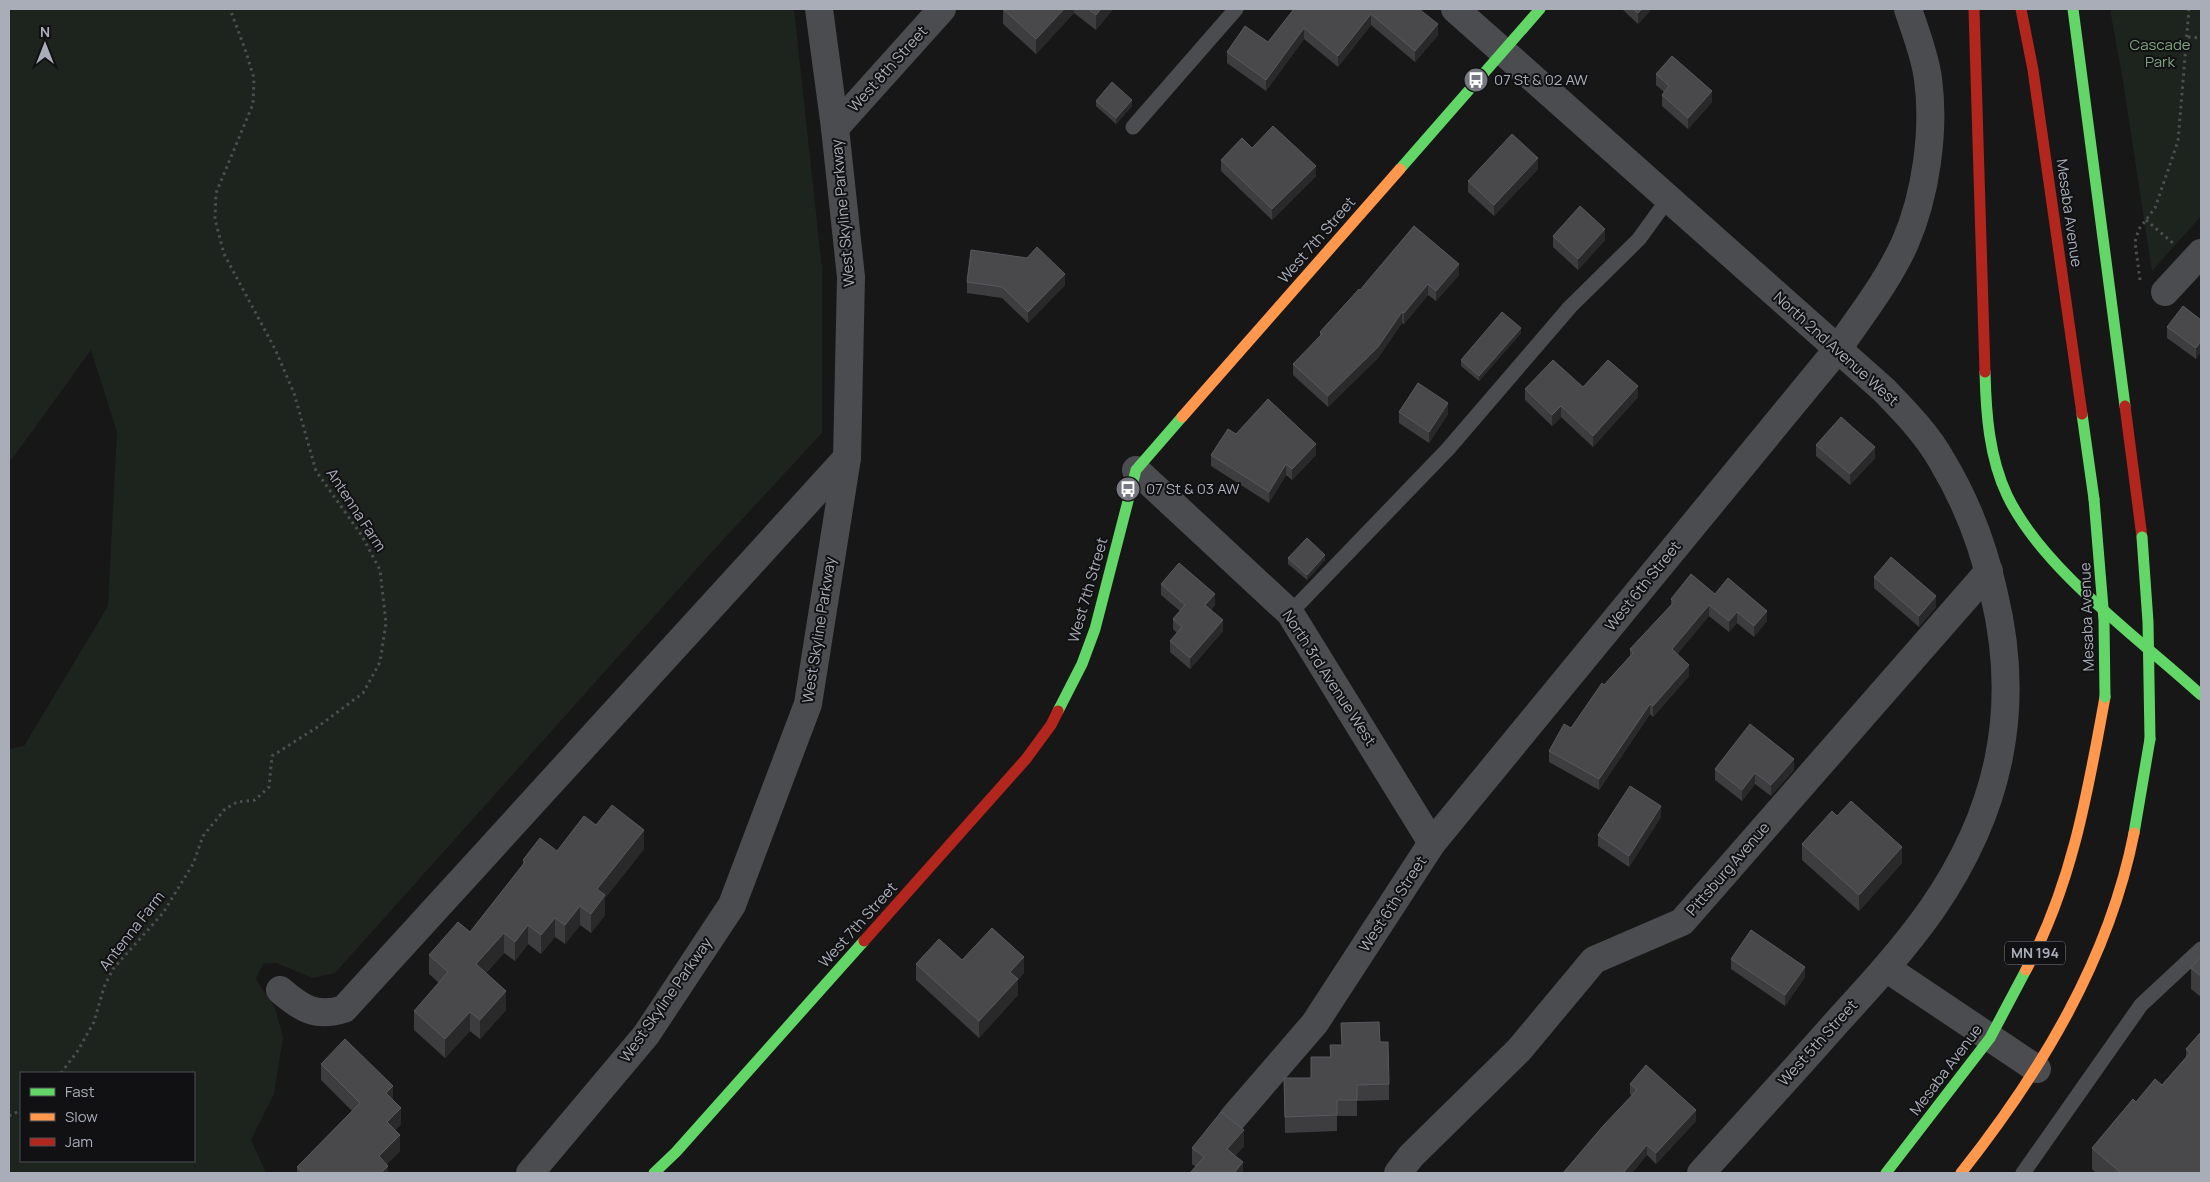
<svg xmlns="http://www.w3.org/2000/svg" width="2210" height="1182" font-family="Manrope,sans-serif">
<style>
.green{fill:#1d241e;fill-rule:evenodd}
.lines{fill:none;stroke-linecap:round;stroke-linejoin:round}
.path{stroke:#4d4e52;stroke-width:3;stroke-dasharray:2.5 4;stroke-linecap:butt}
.lane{stroke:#4b4c50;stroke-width:15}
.street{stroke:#4b4c50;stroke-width:28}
.fast{stroke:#63d668;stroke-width:11}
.slow{stroke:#ff974d;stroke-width:11}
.jam{stroke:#b3261e;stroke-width:11}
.fast-bridge{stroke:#63d668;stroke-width:11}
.wall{fill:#3d3d3f}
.shaded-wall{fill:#29292a}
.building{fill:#49494c;stroke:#58595d}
.labels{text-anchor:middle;stroke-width:4;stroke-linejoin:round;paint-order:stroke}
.shield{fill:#111113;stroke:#7b7e86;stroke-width:1}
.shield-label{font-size:14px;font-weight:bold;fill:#a8adb8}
.park-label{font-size:15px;fill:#7fa381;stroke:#111113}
.street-label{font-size:15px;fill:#a8adb8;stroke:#111113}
.poi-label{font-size:15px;fill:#a8adb8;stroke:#111113;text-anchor:start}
</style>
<rect width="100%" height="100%" fill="#171717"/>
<!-- green -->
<g class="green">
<path d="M9 9H794L822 269V433L709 555 335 973 313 978 276 963 263 964 256 979 275 1008 283 1037 274 1094 251 1140 266 1173H9V749L24 746 108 606 117 432 91 350 9 463ZM21 1073H194V1161H21Z"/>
<polygon points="2110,9 2201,9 2201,216 2152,271 2123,81"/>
</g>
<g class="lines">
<!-- path -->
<g class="path">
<polyline points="2188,37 2201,38"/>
<polyline points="2146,220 2174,244"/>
<polyline points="2140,280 2135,242 2139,229 2155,208 2178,141 2189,9"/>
<polyline points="61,1073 77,1052 94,1022 104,987 113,969 163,913 193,864 203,836 225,809 237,802 255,800 269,787 272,756 316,728 363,693 380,662 386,623 380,570 362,536 316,471 294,393 275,349 224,254 215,219 216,193 253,104 254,78 245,49 230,9"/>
<polyline points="9,1116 21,1110"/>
</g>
<!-- lane -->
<g class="lane">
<polyline points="1133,127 1236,9"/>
<polyline points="1290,613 1448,449 1570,307 1639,239 1668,199"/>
<polyline points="2023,1173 2141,1005 2201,949"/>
</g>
<!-- street -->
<g class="street">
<path d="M1455 9 1884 390C1905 412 1927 434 1942 461 1966 501 1984 548 1994 594 2022 710 1999 812 1932 909 1904 949 1870 986 1837 1022 1792 1073 1746 1123 1701 1173"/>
<polyline points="835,128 942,9"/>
<polyline points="2165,292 2201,253"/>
<polyline points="1136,470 1290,613 1432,843"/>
<polyline points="1886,968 2037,1069"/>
<path d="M280 990C301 1008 315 1018 344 1009L847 458"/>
<path d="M1233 1118 1315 1023 1432 843 1837 350C1861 315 1888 281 1905 243 1926 195 1935 130 1928 79 1925 55 1915 31 1908 9"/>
<polyline points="530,1173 646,1035 732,905 808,704 847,458 851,277 835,128 819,9"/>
<polyline points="1398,1173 1411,1156 1519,1050 1594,960 1682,922 1989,571"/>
</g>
<!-- fast -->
<g class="fast">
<polyline points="2073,9 2125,406"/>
<polyline points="1400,169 1540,9"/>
<path d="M1985 372C1986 413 1989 457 2007 495 2042 569 2140 639 2201 695"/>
<polyline points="2082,414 2094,499"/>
<polyline points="1058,711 1082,664 1095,629 1136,470 1182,417"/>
<polyline points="2134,833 2150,739"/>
<polyline points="654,1173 676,1152 864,941"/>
<polyline points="1886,1173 1990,1038 2026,970"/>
</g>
<!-- slow -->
<g class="slow">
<polyline points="1182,417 1400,169"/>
<path d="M2026 970C2072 885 2088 791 2105 697"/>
<path d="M1961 1173C2040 1073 2109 960 2134 833"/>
</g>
<!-- jam -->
<g class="jam">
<polyline points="1974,9 1985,372"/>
<polyline points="2021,9 2033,70 2082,414"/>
<polyline points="2125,406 2142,537"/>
<polyline points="864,941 1026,759 1051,725 1058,711"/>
</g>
<!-- fast-bridge -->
<g class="fast-bridge">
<polyline points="2094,499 2104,620 2105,697"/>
<polyline points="2142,537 2148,622 2150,739"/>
</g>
</g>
<!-- wall -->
<g class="wall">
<polygon points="1003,9 1113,9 1096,30 1074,13 1036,54 1003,24"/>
<polygon points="1294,9 1419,9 1438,35 1415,62 1371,25 1338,67 1304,39 1266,91 1227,63 1227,52 1268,42"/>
<polygon points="1622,9 1652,9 1638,24"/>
<polygon points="1656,74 1712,102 1688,129 1662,106 1662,95 1664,92 1656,85"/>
<polygon points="1096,101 1132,106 1116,124 1096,106"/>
<polygon points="1221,160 1316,176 1272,220 1221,171"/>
<polygon points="1538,169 1494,216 1468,192 1468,181"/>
<polygon points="1553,236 1605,240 1578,270 1553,247"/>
<polygon points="1459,275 1436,301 1428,295 1404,324 1402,323 1378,358 1328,407 1293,375 1293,364 1320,337 1320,332 1360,290"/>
<polygon points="967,282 1065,285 1028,323 1002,298 967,293"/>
<polygon points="2201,320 2196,359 2167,338 2167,327"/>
<polygon points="1521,333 1479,381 1461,366 1461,360"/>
<polygon points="1583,387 1638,397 1593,447 1561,417 1552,426 1525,400 1525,389"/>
<polygon points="1399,412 1448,414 1429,443 1399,423"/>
<polygon points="1236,434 1316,455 1292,480 1286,475 1269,503 1211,466 1211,455"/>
<polygon points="1816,445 1875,458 1850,485 1816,456"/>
<polygon points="1288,558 1325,560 1307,580 1288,564"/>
<polygon points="1874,577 1936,607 1919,627 1874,588"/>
<polygon points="1161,584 1215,605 1211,610 1223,631 1190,669 1170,652 1170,641 1177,633 1173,629 1173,619 1180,611 1161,595"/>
<polygon points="1715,594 1767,621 1754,637 1737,623 1729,632 1709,616 1677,654 1689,676 1653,717 1650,714 1599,790 1549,762 1549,751 1571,728 1604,685 1630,656 1630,649 1671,606 1671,599"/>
<polygon points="1715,769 1794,770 1771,796 1755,784 1742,801 1715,780"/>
<polygon points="1837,816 1902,863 1859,911 1802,860 1802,844"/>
<polygon points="1661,817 1629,867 1598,846 1598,835"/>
<polygon points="596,825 644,849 605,898 605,915 591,933 580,925 565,944 555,937 541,954 528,944 515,961 504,953 486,973 506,1010 480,1039 470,1031 445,1058 414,1030 414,1011 439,983 429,974 429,955 470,932 523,865 523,860 557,851"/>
<polygon points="2201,956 2201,997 2191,989 2191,968"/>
<polygon points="1731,959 1805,977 1785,1006 1731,969"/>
<polygon points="962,960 1024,973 1018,980 1018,995 979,1038 916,980 916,964"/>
<polygon points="1341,1023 1380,1042 1389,1084 1389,1100 1357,1101 1357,1116 1337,1116 1337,1131 1285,1133 1284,1078 1311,1078 1311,1057 1330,1057 1330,1045 1342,1045"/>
<polygon points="2201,1032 2201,1173 2096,1173 2092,1169 2092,1148 2136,1102 2162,1085 2186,1057 2186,1049"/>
<polygon points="321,1064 393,1100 401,1124 395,1130 400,1151 387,1164 388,1173 297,1173 297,1167 352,1111 321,1080"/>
<polygon points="1630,1084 1696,1121 1656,1164 1647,1155 1632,1173 1563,1173 1632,1096 1630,1094"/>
<polygon points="1244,1146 1235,1156 1243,1173 1196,1167 1192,1164 1192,1148"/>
</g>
<!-- shaded-wall -->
<g class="shaded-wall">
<polygon points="1064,9 1074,9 1074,13 1036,54 1036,39"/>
<polygon points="1101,9 1113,9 1096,30 1096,15"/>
<polygon points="1642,9 1652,9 1638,24 1638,13"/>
<polygon points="1371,14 1371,25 1338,67 1338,56"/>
<polygon points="1438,24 1438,35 1415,62 1415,51"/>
<polygon points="1304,28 1304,39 1266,91 1266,80"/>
<polygon points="1712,91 1712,102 1688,129 1688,118"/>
<polygon points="1132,100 1132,106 1116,124 1116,118"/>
<polygon points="1538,158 1538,169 1494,216 1494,205"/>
<polygon points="1316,166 1316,176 1272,220 1272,209"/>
<polygon points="1605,229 1605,240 1578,270 1578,259"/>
<polygon points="1459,264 1459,275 1436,301 1436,291"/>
<polygon points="1065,274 1065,285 1028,323 1028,312"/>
<polygon points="1428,284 1428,295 1404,324 1404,313"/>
<polygon points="1402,312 1402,323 1378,358 1328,407 1328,396"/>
<polygon points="1521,328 1521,333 1479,381 1479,376"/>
<polygon points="2201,341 2201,352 2196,359 2196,348"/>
<polygon points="1638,386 1638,397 1593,447 1593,436"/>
<polygon points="1448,403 1448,414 1429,443 1429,432"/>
<polygon points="1561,406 1561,417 1552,426 1552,415"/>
<polygon points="1316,444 1316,455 1292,480 1292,469"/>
<polygon points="1875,447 1875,458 1850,485 1850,474"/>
<polygon points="1286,464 1286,475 1269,503 1269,492"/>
<polygon points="1325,555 1325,560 1307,580 1307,575"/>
<polygon points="1215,594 1215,605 1205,616 1205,605"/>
<polygon points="1936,596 1936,607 1919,627 1919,616"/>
<polygon points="1709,605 1709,616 1672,660 1672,649"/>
<polygon points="1767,611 1767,621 1754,637 1754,626"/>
<polygon points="1737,612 1737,623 1729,632 1729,621"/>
<polygon points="1223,620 1223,631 1190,669 1190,658"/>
<polygon points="1689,665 1689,676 1653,717 1653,706"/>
<polygon points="1650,704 1650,714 1599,790 1599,779"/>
<polygon points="1794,759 1794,770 1771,796 1771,785"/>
<polygon points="1755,773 1755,784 1742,801 1742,790"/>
<polygon points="1661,806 1661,817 1629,867 1629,856"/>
<polygon points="644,830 644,849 605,898 605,915 591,933 591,914 597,889"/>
<polygon points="1902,847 1902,863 1859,911 1859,895"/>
<polygon points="580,906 580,925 565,944 565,925"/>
<polygon points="555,918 555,937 541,954 541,935"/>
<polygon points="528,925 528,944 515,961 515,942"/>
<polygon points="504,933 504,953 476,983 476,964"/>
<polygon points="1024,957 1024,973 1018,980 1018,995 979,1038 979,1021 1010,972"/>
<polygon points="1805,967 1805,977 1785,1006 1785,995"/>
<polygon points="506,991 506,1010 480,1039 480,1020"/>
<polygon points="470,1012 470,1031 445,1058 445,1039"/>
<polygon points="393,1086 393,1102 386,1093"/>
<polygon points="401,1108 401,1124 387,1138 387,1122"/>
<polygon points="1696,1110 1696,1121 1656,1164 1656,1153"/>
<polygon points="1244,1130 1244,1146 1227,1165 1227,1149"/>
<polygon points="400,1135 400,1151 379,1172 379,1156"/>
<polygon points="1647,1145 1647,1155 1632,1173 1623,1173"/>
<polygon points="1243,1162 1243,1173 1234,1173"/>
<polygon points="388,1166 388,1173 381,1173"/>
</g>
<!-- building -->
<g class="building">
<polygon points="1003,9 1064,9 1036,39"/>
<polygon points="1088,9 1101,9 1096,15"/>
<polygon points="1294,9 1419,9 1438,24 1415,51 1371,14 1338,56 1304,28 1266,80 1227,52 1245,26 1268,42"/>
<polygon points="1633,9 1642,9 1638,13"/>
<polygon points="1672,56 1712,91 1688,118 1662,95 1669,86 1656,74"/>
<polygon points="1112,82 1132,100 1116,118 1096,101"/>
<polygon points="1273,126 1316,166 1272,209 1221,160 1242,138 1252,148"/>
<polygon points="1512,134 1538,158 1494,205 1468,181"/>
<polygon points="1580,206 1605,229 1578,259 1553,236"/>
<polygon points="1414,226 1459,264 1436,291 1428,284 1404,313 1402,312 1378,347 1328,396 1293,364 1322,334 1320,332 1359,289 1360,290"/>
<polygon points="1037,247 1065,274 1028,312 1002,287 967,282 971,250 1027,258"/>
<polygon points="2183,306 2201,320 2201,341 2196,348 2167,327"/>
<polygon points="1502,312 1521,328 1479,376 1461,360"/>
<polygon points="1553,360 1583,387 1608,360 1638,386 1593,436 1561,406 1552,415 1525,389"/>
<polygon points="1418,383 1448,403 1429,432 1399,412"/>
<polygon points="1268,399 1316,444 1292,469 1286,464 1269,492 1211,455 1228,429 1236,434"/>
<polygon points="1841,417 1875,447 1850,474 1816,445"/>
<polygon points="1307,538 1325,555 1307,575 1288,558"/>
<polygon points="1891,557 1936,596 1919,616 1874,577"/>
<polygon points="1179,563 1215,594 1205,605 1223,620 1190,658 1170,641 1182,627 1173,619 1185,605 1161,584"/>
<polygon points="1691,574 1715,594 1728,578 1767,611 1754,626 1737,612 1729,621 1709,605 1672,649 1689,665 1653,706 1650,704 1599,779 1549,751 1564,724 1571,728 1602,683 1604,685 1633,653 1630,649 1674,602 1671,599"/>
<polygon points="1750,724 1794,759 1771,785 1755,773 1742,790 1715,769"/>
<polygon points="1630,786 1661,806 1629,856 1598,835"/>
<polygon points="1851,801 1902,847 1859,895 1802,844 1832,811 1837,816"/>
<polygon points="612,805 644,830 597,889 605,895 591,914 580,906 565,925 555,918 541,935 528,925 515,942 504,933 476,964 506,991 480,1020 470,1012 445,1039 414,1011 448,972 429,955 458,922 470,932 525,862 523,860 540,838 557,851 584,816 596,825"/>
<polygon points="992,928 1024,957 1010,972 1018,979 979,1021 916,964 939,939 962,960"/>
<polygon points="1751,930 1805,967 1785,995 1731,959"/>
<polygon points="2201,956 2201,976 2191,968"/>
<polygon points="1379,1022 1380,1042 1388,1042 1389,1084 1357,1085 1357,1100 1337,1100 1337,1115 1285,1117 1284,1078 1311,1078 1311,1057 1331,1057 1330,1045 1342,1045 1341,1023"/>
<polygon points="2201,1032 2201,1173 2121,1173 2092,1148 2133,1099 2136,1102 2155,1079 2162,1085 2190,1053 2186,1049"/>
<polygon points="345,1039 393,1086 386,1093 401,1108 387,1122 400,1135 379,1156 388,1166 381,1173 304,1173 297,1167 360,1103 321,1064"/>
<polygon points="1646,1065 1696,1110 1656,1153 1647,1145 1623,1173 1563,1173 1603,1126 1637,1090 1630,1084"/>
<polygon points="1221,1112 1244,1130 1227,1149 1243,1162 1234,1173 1190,1173 1204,1157 1192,1148"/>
</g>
<!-- icons -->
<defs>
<symbol id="bus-disc" viewBox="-11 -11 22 22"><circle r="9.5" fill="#757880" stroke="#111113"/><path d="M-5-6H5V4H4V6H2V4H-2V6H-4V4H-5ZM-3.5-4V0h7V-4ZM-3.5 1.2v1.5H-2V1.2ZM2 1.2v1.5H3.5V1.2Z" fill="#fff"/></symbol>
</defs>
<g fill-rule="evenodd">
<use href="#bus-disc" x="1462" y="66" width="28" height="28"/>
<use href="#bus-disc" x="1114" y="475" width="28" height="28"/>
</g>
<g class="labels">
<!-- shield labels -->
<rect class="shield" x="2005" y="941.5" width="60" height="23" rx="4"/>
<g class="shield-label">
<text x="2035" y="958">MN 194</text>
</g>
<!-- park labels -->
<g class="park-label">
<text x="2160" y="50">Cascade<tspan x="2160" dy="17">Park</tspan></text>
</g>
<!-- street labels -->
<g class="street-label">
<text transform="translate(888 69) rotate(-48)" y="5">West 8th Street</text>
<text transform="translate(843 213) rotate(-95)" y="5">West Skyline Parkway</text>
<text transform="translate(2069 213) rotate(82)" y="5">Mesaba Avenue</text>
<text transform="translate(1317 240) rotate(-49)" y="5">West 7th Street</text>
<text transform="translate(1836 349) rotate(42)" y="5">North 2nd Avenue West</text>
<text transform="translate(356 510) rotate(57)" y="5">Antenna Farm</text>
<text transform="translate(1643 586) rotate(-51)" y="5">West 6th Street</text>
<text transform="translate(1088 590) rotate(-74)" y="5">West 7th Street</text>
<text transform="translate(2087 617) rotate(-92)" y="5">Mesaba Avenue</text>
<text transform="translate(819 630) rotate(-81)" y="5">West Skyline Parkway</text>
<text transform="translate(1329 678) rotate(57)" y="5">North 3rd Avenue West</text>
<text transform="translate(1728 869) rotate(-49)" y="5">Pittsburg Avenue</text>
<text transform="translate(1393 904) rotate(-57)" y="5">West 6th Street</text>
<text transform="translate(858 925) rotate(-48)" y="5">West 7th Street</text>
<text transform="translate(132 931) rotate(-52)" y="5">Antenna Farm</text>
<text transform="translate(666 1000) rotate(-55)" y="5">West Skyline Parkway</text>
<text transform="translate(1818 1043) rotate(-48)" y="5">West 5th Street</text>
<text transform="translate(1946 1070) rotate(-53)" y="5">Mesaba Avenue</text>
</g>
<!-- poi labels -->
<g class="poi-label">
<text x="1494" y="85">07 St &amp; 02 AW</text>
<text x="1146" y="494">07 St &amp; 03 AW</text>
</g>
</g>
<!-- border -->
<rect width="2210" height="1182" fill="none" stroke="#a8adb8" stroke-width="20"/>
<!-- legend -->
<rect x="20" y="1072" width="175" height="90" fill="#111113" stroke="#4d4f55"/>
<rect x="30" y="1088" width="25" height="8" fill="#63d668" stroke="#4d4f55"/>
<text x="65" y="1097" font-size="15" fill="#a8adb8">Fast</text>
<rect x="30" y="1113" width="25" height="8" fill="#ff974d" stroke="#4d4f55"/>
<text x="65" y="1122" font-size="15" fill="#a8adb8">Slow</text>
<rect x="30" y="1138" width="25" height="8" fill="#b3261e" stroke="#4d4f55"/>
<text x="65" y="1147" font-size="15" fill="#a8adb8">Jam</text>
<!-- north arrow -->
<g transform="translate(45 45)" stroke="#111113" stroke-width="4" paint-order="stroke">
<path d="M0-4L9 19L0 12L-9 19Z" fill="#a8adb8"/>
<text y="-8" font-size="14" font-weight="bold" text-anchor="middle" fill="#a8adb8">N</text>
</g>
</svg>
